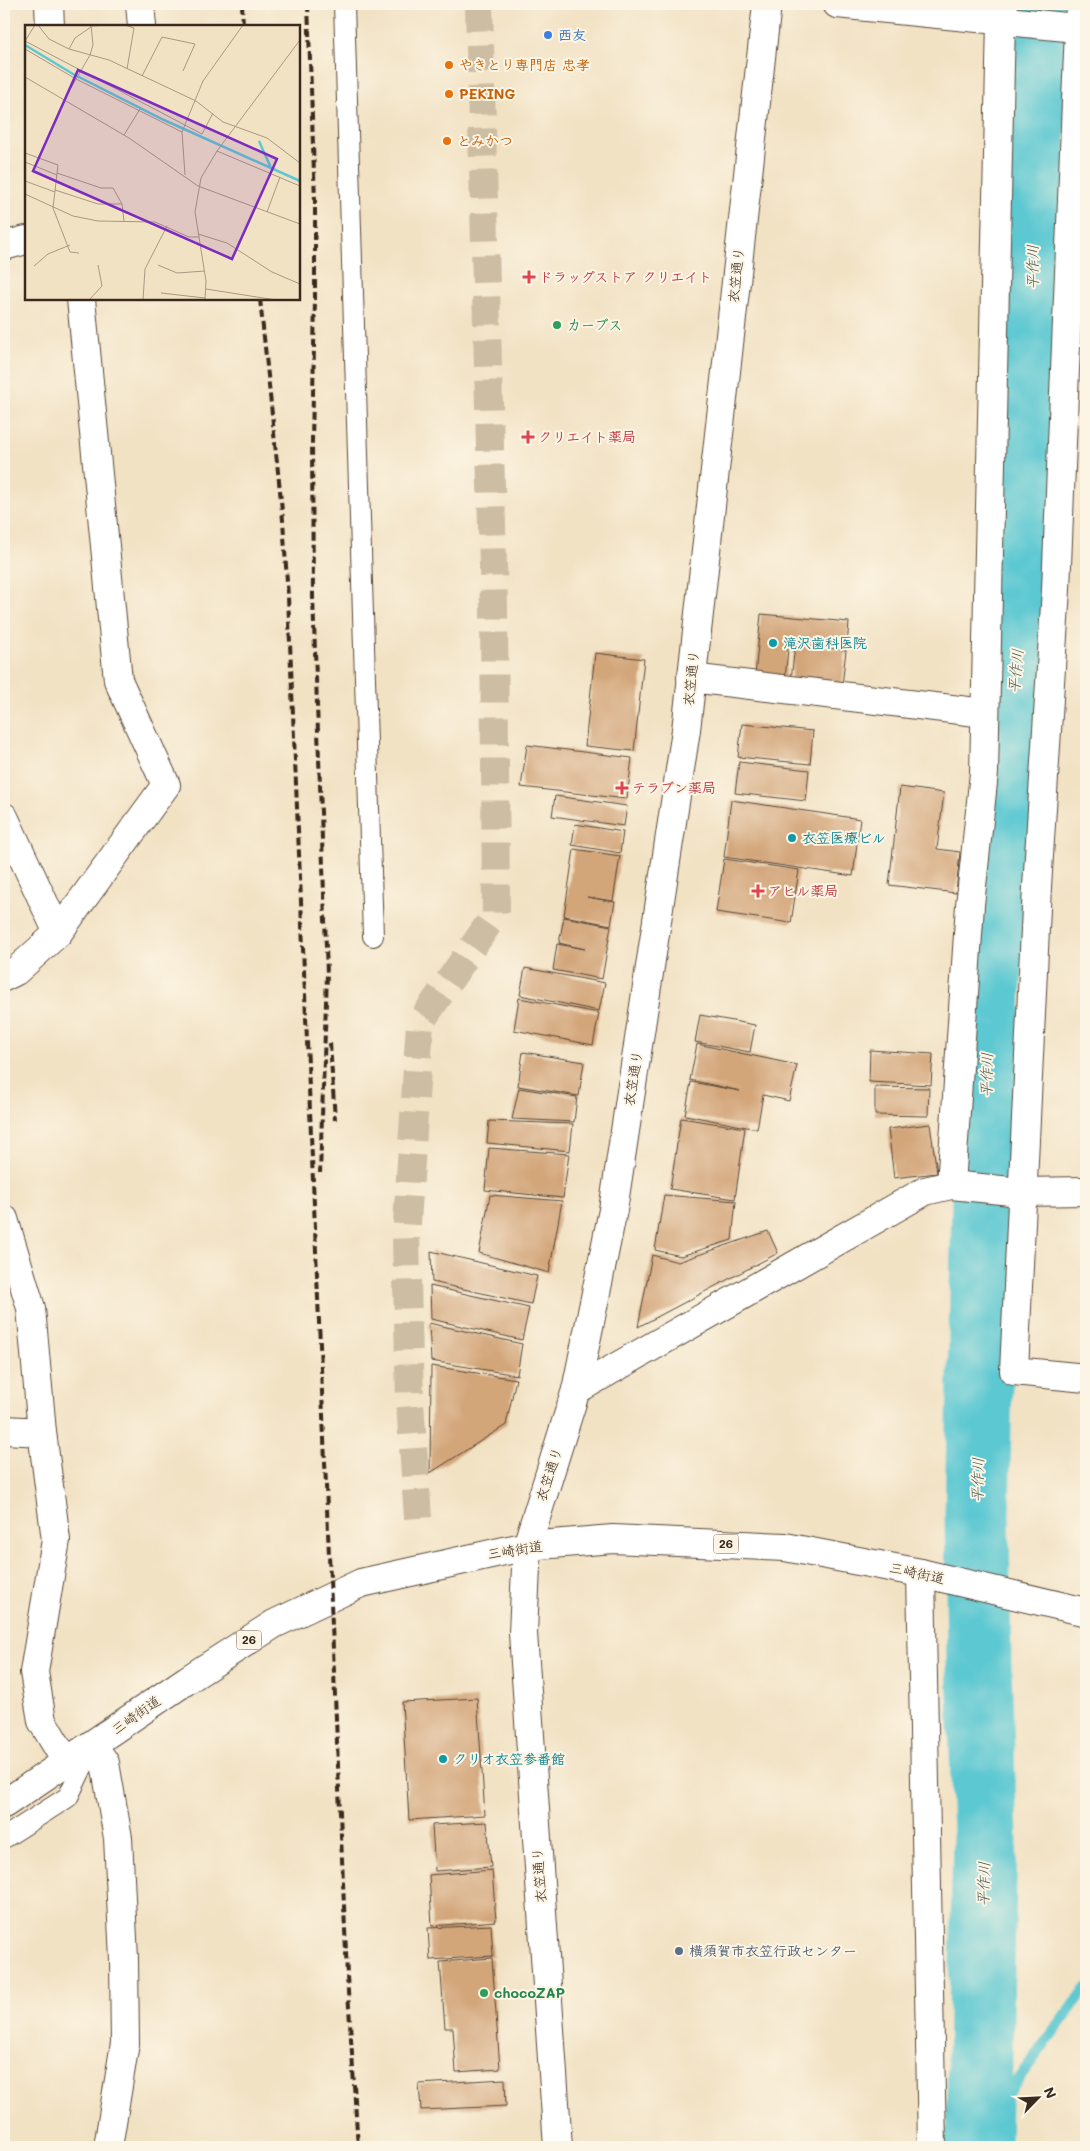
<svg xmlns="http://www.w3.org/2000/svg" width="1090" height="2151" font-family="Mali,'Klee One',sans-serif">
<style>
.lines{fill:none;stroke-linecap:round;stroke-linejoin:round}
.stream{stroke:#5bc8d2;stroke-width:11}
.river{stroke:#5bc8d2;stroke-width:65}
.building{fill:#d3a67a}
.pedestrian-tunnel{stroke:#cdbda3;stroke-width:28;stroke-dasharray:28 14;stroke-linecap:butt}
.service-casing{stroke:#564637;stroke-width:22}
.minor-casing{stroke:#564637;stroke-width:30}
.tertiary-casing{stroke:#564637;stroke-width:30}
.primary-casing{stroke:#564637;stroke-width:30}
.service{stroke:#fff;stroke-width:20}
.minor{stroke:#fff;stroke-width:28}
.tertiary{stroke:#fff;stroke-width:28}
.primary{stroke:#fff;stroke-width:28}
.rail{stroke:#3b2a1e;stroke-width:4;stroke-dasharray:8 4;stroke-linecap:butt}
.shop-dot{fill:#3f7fe0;stroke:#fcf5e5;stroke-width:2}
.food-dot{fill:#e8710a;stroke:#fcf5e5;stroke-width:2}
.health-dot{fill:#e0444e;stroke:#fcf5e5;stroke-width:2}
.leisure-dot{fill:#2e9e5b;stroke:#fcf5e5;stroke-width:2}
.culture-dot{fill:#0f9aa8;stroke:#fcf5e5;stroke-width:2}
.service-dot{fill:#5c6f8a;stroke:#fcf5e5;stroke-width:2}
.labels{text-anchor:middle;stroke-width:4;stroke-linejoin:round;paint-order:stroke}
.shield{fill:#fcf5e5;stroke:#75675a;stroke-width:1}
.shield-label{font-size:12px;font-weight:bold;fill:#3b2a1e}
.shop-label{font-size:14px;font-weight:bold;fill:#366cbe;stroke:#fcf5e5;text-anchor:start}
.food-label{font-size:14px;font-weight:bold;fill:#c56008;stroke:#fcf5e5;text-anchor:start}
.street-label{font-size:14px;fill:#3b2a1e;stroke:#fcf5e5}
.health-label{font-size:14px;font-weight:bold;fill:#be3a42;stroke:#fcf5e5;text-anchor:start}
.leisure-label{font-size:14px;font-weight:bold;fill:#27864d;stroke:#fcf5e5;text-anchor:start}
.culture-label{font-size:14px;font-weight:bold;fill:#0d838f;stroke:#fcf5e5;text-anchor:start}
.service-label{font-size:14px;font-weight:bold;fill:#4e5e75;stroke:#fcf5e5;text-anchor:start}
.water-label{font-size:15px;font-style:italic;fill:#455954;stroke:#fcf5e5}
.inset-river{fill:none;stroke:#5bc8d2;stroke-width:2.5}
.inset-road{fill:none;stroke:#a99882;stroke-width:1}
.view{fill:#7b2cbf;fill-opacity:0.15;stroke:#7b2cbf;stroke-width:2.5}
.inset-edge{fill:none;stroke:#3b2a1e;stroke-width:2.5}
</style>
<rect width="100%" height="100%" fill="#fcf5e5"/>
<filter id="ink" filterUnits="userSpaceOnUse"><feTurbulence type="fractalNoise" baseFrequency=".02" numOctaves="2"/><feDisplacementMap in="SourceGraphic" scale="10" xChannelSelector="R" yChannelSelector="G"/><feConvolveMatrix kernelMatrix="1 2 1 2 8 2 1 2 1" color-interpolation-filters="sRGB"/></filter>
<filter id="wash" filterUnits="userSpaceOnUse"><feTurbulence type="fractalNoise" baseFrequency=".0096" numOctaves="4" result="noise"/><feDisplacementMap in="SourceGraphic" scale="20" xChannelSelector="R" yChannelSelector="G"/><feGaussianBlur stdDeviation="1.12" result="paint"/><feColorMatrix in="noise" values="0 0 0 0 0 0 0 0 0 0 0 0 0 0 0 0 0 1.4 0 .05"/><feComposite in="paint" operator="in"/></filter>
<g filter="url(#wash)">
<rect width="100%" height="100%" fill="#f2e2c4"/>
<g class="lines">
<!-- stream -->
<polyline class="stream" points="977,2134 1086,1988"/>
<!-- river -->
<polyline class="river" points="978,2147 985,1836 979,1666 977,1513 989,980 1033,477 1033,4"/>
</g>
<g id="blocks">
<!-- building -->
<g class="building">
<polygon points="761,614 849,622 847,646 789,640 785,678 755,676"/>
<polygon points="795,645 846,650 842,686 791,680"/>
<polygon points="595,653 644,659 634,751 585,746"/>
<polygon points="742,724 813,731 810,764 738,757"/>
<polygon points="527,745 632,758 627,799 521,787"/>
<polygon points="739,762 809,770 806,801 735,793"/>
<polygon points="900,787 944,793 937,849 960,852 956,893 889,885"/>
<polygon points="555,796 627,806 624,826 552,816"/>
<polygon points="731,800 860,819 853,876 724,857"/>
<polygon points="575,824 623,832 620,853 572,845"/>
<polygon points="574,849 620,856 613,901 587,897 615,902 611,925 564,916"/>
<polygon points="724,859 799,870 791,923 716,912"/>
<polygon points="564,917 611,926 602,979 553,970 557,944 585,949 559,943"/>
<polygon points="525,968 605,983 599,1011 520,995"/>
<polygon points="519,998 599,1013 593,1045 514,1030"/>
<polygon points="700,1015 755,1025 750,1052 695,1042"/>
<polygon points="697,1044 797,1065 789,1101 763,1095 757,1129 685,1115 691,1082 740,1091 690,1080"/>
<polygon points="870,1050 933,1054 931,1085 869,1082"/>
<polygon points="523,1052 584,1062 579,1096 518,1086"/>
<polygon points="875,1087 929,1088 928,1116 875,1115"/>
<polygon points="519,1088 577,1097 574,1122 512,1119"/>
<polygon points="681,1118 745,1128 735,1199 670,1189"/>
<polygon points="489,1121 573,1124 570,1151 487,1143"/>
<polygon points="930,1124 937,1173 894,1178 888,1129"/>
<polygon points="489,1148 569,1154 563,1198 485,1190"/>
<polygon points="490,1195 562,1201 549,1273 479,1253"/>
<polygon points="664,1195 736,1201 732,1240 681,1256 655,1250"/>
<polygon points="768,1231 778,1253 638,1327 652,1255 678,1262"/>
<polygon points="431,1251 537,1276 531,1304 432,1282"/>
<polygon points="430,1286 529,1308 522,1340 431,1319"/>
<polygon points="429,1323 522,1344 517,1375 431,1361"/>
<polygon points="431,1366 516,1379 506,1425 430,1473"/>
<polygon points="477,1698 485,1815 409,1820 402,1702"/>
<polygon points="487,1822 491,1867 435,1871 432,1825"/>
<polygon points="492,1870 496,1921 432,1926 429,1875"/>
<polygon points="491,1925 493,1956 430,1960 428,1928"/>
<polygon points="492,1958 500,2069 456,2072 453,2028 445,2028 440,1962"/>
<polygon points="505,2079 506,2106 421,2110 419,2084"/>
</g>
</g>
</g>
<g filter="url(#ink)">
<use href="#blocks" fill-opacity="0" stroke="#564637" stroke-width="1"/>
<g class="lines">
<!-- pedestrian-tunnel -->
<polyline class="pedestrian-tunnel" points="418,1518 410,1403 406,1238 420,1023 496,913 494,607 479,4"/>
<defs>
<g id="service">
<polyline points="344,4 373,936"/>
<polyline points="4,1838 68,1797 93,1745"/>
</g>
<g id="minor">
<polyline points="49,4 50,26"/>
<polyline points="140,4 142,26"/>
<polyline points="837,4 1086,29"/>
<polyline points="1080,4 1056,589 1037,887 1014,1371 1086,1378"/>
<polyline points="4,246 26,240"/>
<polyline points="691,678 985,713"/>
<polyline points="4,817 58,933"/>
<polyline points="4,977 16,971 58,933 166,785 118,680 81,299"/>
<polyline points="951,1185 970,905 984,773 1001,21 1003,4"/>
<polyline points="4,1219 31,1308 42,1432 56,1540 34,1672 42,1721 67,1763"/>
<polyline points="576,1390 925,1191 951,1185 1021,1192 1086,1191"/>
<polyline points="4,1430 42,1432"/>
<polyline points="921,1573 932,2147"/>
<polyline points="93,1745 105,1763 118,1838 124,1959 125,2043 108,2147"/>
</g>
<polyline id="tertiary" points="558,2147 523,1633 527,1546 576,1390 613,1210 686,730 767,4"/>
<polyline id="primary" points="4,1804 187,1680 274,1624 361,1583 527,1546 613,1539 785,1547 921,1573 1086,1612"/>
</defs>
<!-- service casing -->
<use href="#service" class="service-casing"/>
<!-- minor casing -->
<use href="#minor" class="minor-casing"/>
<!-- tertiary casing -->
<use href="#tertiary" class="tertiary-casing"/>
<!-- primary casing -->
<use href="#primary" class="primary-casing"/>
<!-- service -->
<use href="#service" class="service"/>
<!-- minor -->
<use href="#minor" class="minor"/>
<!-- tertiary -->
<use href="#tertiary" class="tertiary"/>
<!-- primary -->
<use href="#primary" class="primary"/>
<!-- rail -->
<g class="rail">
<polyline points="242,4 243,26"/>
<polyline points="308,4 315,201 315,300 312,441 313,597 327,974 320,1173"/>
<polyline points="260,299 283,520 288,597 347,1976 358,2147"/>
<polyline points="330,1043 335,1120"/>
</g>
</g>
</g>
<!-- markers -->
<circle class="shop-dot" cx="548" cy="35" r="5"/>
<g class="food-dot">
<circle cx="449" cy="65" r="5"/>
<circle cx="449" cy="94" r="5"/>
<circle cx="447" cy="141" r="5"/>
</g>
<g class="health-dot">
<path d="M526.5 269.5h5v5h5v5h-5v5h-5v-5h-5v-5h5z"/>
<path d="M525.5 429.5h5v5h5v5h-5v5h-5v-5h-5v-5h5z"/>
<path d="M619.5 780.5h5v5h5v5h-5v5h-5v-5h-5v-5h5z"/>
<path d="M755.5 883.5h5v5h5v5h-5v5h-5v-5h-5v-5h5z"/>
</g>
<g class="leisure-dot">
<circle cx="557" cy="325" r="5"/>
<circle cx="484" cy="1993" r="5"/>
</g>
<g class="culture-dot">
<circle cx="773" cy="643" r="5"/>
<circle cx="792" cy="838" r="5"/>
<circle cx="443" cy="1759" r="5"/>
</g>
<circle class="service-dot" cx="679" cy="1951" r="5"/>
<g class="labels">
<!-- shield labels -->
<g class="shield">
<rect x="713.5" y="1534.5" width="25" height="19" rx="4"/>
<rect x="236.5" y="1630.5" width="25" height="19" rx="4"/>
</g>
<g class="shield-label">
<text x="726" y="1548">26</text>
<text x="249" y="1644">26</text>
</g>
<!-- shop labels -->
<g class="shop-label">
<text x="558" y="40">西友</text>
</g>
<!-- food labels -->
<g class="food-label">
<text x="459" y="70">やきとり専門店 忠孝</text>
<text x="459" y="99">PEKING</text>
<text x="457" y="146">とみかつ</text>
</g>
<!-- street labels -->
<g class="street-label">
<text transform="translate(736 275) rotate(-84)" y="5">衣笠通り</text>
<text transform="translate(691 678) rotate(-84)" y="5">衣笠通り</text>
<text transform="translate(633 1078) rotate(-81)" y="5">衣笠通り</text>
<text transform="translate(549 1474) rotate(-72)" y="5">衣笠通り</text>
<text transform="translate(515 1550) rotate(-9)" y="5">三崎街道</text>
<text transform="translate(917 1573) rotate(12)" y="5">三崎街道</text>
<text transform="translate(136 1715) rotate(-35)" y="5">三崎街道</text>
<text transform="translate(539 1875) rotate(-94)" y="5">衣笠通り</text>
</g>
<!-- health labels -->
<g class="health-label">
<text x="539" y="282">ドラッグストア クリエイト</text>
<text x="538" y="442">クリエイト薬局</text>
<text x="632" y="793">テラブン薬局</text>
<text x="768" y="896">アヒル薬局</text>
</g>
<!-- leisure labels -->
<g class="leisure-label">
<text x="567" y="330">カーブス</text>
<text x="494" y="1998">chocoZAP</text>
</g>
<!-- culture labels -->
<g class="culture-label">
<text x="783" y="648">滝沢歯科医院</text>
<text x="802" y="843">衣笠医療ビル</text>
<text x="453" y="1764">クリオ衣笠参番館</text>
</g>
<!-- service labels -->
<g class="service-label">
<text x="689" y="1956">横須賀市衣笠行政センター</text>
</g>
<!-- water labels -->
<g class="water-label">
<text transform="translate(1033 267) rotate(-90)" y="5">平作川</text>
<text transform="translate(1016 671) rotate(-85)" y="5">平作川</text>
<text transform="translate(987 1075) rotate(-89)" y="5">平作川</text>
<text transform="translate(978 1480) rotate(-89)" y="5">平作川</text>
<text transform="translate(984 1884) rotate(-89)" y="5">平作川</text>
</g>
</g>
<!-- overview -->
<g transform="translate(25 25)">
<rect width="275" height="275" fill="#f2e2c4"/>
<path class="inset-river" d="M0 20 48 49 139 95 275 156M234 116 246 143"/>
<path class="inset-road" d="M13 0 24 14 44 24 84 35 171 76 198 97 242 113 275 138M100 0 109 3 102 44M66 1 82 0M0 16 177 109 188 88M0 16 10 0M0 24 51 54 157 107M44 24 50 13 66 2M117 51 137 12 170 19 158 46M0 52 104 113 173 161 275 199M39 75 65 30 68 20 66 0M99 110 115 84M192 126 275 161M0 128 33 140 28 183 45 227 54 228M0 137 32 150M32 148 76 163H88L97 179 99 196M160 150 157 107 178 56 218 0M0 156 30 167M30 165 73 179H97M0 169 48 191 73 196 130 197 164 212H174M242 187 255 152M173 209 202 218 247 247 275 259M133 240 152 248 180 246M9 241 23 229 45 220M181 264 251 275M136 268 180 273M64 275 77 261 73 240M118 275 120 244 142 201M180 275 181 256 170 187 176 153 192 126 275 15"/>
<path class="view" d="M53 45 252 134 207 234 8 146Z"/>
<rect width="275" height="275" class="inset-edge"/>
</g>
<!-- margin -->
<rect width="1090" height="2151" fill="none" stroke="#fcf5e5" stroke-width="20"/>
<!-- north arrow -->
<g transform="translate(1038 2098) rotate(66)" stroke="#fcf5e5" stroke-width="4" paint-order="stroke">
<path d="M0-4L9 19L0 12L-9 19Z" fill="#3b2a1e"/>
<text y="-8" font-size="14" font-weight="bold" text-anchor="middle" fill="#3b2a1e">N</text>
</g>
</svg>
